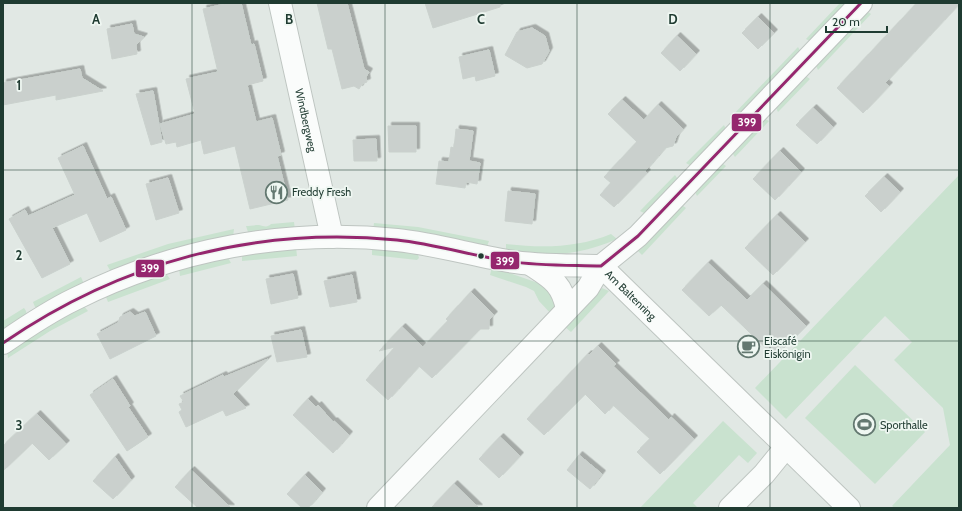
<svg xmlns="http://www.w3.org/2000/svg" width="962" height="511" font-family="Cabin,sans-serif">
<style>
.green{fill:#c9e2cf}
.building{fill:#cad0cd;stroke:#cad1cd;filter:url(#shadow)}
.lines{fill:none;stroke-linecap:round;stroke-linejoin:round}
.minor-casing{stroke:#bec5c1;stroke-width:24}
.minor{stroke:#fafcfb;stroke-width:22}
.bus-1-casing{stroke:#eff7f2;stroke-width:6}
.bus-1{stroke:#95276e;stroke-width:3}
.grid{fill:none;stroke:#1f3b31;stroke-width:1;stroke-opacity:0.55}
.bus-dot{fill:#1f3b31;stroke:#eff7f2;stroke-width:1.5}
.labels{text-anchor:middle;stroke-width:3.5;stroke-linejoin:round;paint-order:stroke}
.street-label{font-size:11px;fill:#1f3b31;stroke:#eff7f2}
.poi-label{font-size:11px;fill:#1f3b31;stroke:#eff7f2;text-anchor:start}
.grid-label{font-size:13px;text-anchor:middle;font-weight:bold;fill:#1f3b31;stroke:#eff7f2;stroke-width:3.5;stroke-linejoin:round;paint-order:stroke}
.line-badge{stroke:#eff7f2;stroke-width:1.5}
.badge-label{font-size:11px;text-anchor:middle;font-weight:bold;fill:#fff}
</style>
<defs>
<filter id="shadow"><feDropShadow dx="3.5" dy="-3.5" stdDeviation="0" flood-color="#0004"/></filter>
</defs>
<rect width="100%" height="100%" fill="#e1e8e4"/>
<!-- green -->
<g class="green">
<polygon points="840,3 850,3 812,42 806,39"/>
<polygon points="865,10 871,14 818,70 815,64"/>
<polygon points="798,47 802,54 739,119 733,115"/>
<polygon points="804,75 810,79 778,112 775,106"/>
<polygon points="763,118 769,121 735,157 731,151"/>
<polygon points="724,125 727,131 693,167 686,163"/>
<polygon points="720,162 726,166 697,196 694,190"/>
<polygon points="675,175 679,181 646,214 640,211"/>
<polygon points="959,175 959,508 895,508 892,506 950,445 943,408 894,360 912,342 885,316 786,419 755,388"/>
<polygon points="680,204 686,208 642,255 637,250"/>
<path d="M294 222 295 230 249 235 246 226C250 226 255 225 259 225 264 226 267 228 271 224Z"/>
<polygon points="374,223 418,227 489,241 486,249 373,230"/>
<polygon points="234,229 233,237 111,272 107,265 168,244"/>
<path d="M611 234 617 239C576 257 550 255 506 253V244C542 248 577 248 611 234Z"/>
<polygon points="372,246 417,251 419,258 417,260 372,255"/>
<polygon points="296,247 297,256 242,261 242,253"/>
<polygon points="227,256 231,263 180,276 179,268"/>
<polygon points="492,267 544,285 556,304 552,315 539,301 534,291 526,287 490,275"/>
<polygon points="165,272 170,279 108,302 106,297 106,294"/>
<polygon points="81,277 84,284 39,308 35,307 33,302"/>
<polygon points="602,288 609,291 571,332 564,326"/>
<polygon points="83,305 88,311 50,331 8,358 7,350"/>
<polygon points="24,308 26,311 27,316 3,332 3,321"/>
<polygon points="855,365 925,432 875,484 805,418"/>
<polygon points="723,421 757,453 748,463 739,455 693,503 698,508 640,508"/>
</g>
<!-- building -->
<g class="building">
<polygon points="229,3 241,3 251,45 254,44 263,81 247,85 256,122 272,118 281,155 277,156 288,200 250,209 235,146 204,154 201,140 177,147 176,142 166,144 160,124 195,114 186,79 218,72 203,9"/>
<polygon points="317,3 347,3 364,69 369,72 366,77 367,82 362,84 359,89 354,86 342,89 332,49 328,49"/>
<polygon points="425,3 500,3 500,7 433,28"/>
<polygon points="917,3 959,3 959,4 885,83 889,86 863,113 837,88"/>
<polygon points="758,17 774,33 758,49 742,33"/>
<polygon points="132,24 134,34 144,37 136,45 137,54 112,59 107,29"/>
<polygon points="532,28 545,36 549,51 542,64 527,68 505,55 517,32"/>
<polygon points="677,36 696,54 680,71 661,53"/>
<polygon points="489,50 495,76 476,81 475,76 463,79 459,57"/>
<polygon points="80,69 82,78 103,91 56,100 56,95 3,105 3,83"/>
<polygon points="153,91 162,142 151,145 136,94"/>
<polygon points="622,100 644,120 658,105 683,129 676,137 673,146 665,148 645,171 647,173 614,207 600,195 611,183 604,177 637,142 608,114"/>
<polygon points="813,108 833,127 817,144 796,125"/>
<polygon points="388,126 416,126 416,152 389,152"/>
<polygon points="456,129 473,131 469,161 480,163 477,184 466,182 465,188 436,184 439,161 449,162 451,147 454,148"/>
<polygon points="376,139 377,161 354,161 353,140"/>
<polygon points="83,146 107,199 111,197 126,230 100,242 87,213 52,228 70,264 42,278 9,219 25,210 28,216 75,195 58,158"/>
<polygon points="780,151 801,172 775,200 753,179"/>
<polygon points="884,177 900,192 881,212 865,196"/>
<polygon points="168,178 179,213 156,220 146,184"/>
<polygon points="508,191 535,194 532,224 505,221"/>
<polygon points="777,215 805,242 773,275 745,248"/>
<polygon points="708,263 747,300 763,284 806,326 784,348 781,346 773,355 721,305 709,316 682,290"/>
<polygon points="293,274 298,298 271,304 266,279"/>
<polygon points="352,275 357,302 330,307 324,281"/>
<polygon points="471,292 494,315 489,320 489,329 480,329 432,378 419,366 388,400 366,380 395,347 379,351 402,327 423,347 448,321 446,319"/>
<polygon points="130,312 135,316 145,312 156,336 110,359 97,334 118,323 120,317"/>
<polygon points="301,330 307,357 277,362 271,336"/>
<polygon points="598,346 616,364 613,366 669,420 671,417 694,439 660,474 637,452 650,439 613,405 605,414 585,394 544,435 527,419 588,354 589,355"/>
<polygon points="268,359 233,394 246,408 226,416 223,410 186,427 179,412 182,410 179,404 184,402 180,396 223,375 224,377"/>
<polygon points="113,379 130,406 128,407 148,437 127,451 90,395"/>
<polygon points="308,399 316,407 318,405 333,422 334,421 349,435 333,453 293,415"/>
<polygon points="37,414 66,444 49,460 32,443 3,471 3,446"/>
<polygon points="500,437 520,456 499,478 479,459"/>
<polygon points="579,455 602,474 590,489 567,470"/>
<polygon points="115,457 131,480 113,499 93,481"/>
<polygon points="191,470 231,508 198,508 175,487"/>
<polygon points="305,475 322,492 308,508 302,508 287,494"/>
<polygon points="454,484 479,508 431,508"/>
</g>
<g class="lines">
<defs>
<g id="minor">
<path id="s1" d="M280 3 332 237"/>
<path d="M530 264C551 278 562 283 567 309"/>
<path id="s2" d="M3 343C26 327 50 311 75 299 175 249 287 228 397 240 435 244 471 255 508 261 538 266 570 265 601 266L849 508"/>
<polyline points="378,508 588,288 601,266 638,236 861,3"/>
<polyline points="730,508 764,474 786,447"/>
</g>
</defs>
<!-- minor casing -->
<use href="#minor" class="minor-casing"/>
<!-- minor -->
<use href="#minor" class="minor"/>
<defs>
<path id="bus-1" d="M3 343C121 262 254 226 397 240 434 244 470 255 507 261 538 266 570 265 601 266L638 236 861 3"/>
</defs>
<!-- bus-1 casing -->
<use href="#bus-1" class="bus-1-casing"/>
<!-- bus-1 -->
<use href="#bus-1" class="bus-1"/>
</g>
<!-- grid -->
<path class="grid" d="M192 3V508M385 3V508M577 3V508M770 3V508M3 170H959M3 341H959"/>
<!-- icons -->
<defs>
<symbol id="restaurant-ring" viewBox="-11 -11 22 22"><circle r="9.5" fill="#eff7f2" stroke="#637870" stroke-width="1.5"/><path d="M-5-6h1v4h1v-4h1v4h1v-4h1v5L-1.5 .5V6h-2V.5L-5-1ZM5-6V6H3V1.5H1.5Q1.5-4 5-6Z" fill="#637870"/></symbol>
<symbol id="cafe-ring" viewBox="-11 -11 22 22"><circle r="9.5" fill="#eff7f2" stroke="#637870" stroke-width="1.5"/><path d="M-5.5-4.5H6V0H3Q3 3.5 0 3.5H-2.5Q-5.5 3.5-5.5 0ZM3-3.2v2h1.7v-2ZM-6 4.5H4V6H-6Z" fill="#637870"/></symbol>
<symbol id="stadium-ring" viewBox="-11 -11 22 22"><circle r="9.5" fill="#eff7f2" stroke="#637870" stroke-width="1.5"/><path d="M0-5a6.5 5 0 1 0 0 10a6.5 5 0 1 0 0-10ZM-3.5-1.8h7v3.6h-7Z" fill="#637870"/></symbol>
</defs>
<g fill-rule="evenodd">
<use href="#restaurant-ring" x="264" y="180" width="25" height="25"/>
<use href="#cafe-ring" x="736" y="334" width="25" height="25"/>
<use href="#stadium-ring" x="852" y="412" width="25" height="25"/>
</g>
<!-- markers -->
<circle class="bus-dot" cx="481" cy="256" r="3.5"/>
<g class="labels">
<!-- street labels -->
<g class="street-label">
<text dy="4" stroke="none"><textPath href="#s1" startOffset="120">Windbergweg</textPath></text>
<text dy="4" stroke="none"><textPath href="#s2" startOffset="664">Am Baltenring</textPath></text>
</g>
<!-- poi labels -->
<g class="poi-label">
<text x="292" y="196">Freddy Fresh</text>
<text x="764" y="345">Eiscafé<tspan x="764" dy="13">Eiskönigin</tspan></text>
<text x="880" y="429">Sporthalle</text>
</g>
</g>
<g class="grid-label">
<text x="96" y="24">A</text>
<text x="289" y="24">B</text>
<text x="481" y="24">C</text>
<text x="673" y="24">D</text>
<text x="19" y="90">1</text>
<text x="19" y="260">2</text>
<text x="19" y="430">3</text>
</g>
<g class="line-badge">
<rect x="731" y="113" width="31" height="19" rx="4" fill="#95276e"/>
<rect x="490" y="251" width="30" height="19" rx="4" fill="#95276e"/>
<rect x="135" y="259" width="30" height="19" rx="4" fill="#95276e"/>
</g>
<g class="badge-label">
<text x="747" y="126">399</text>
<text x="505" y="265">399</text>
<text x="150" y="272">399</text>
</g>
<!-- border -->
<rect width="962" height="511" fill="none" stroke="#1f3b31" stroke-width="8"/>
<!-- scale -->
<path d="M826 26v6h61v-6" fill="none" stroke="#1f3b31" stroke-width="2"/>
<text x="832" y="26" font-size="12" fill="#1f3b31" stroke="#eff7f2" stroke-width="3" paint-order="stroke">20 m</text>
</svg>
